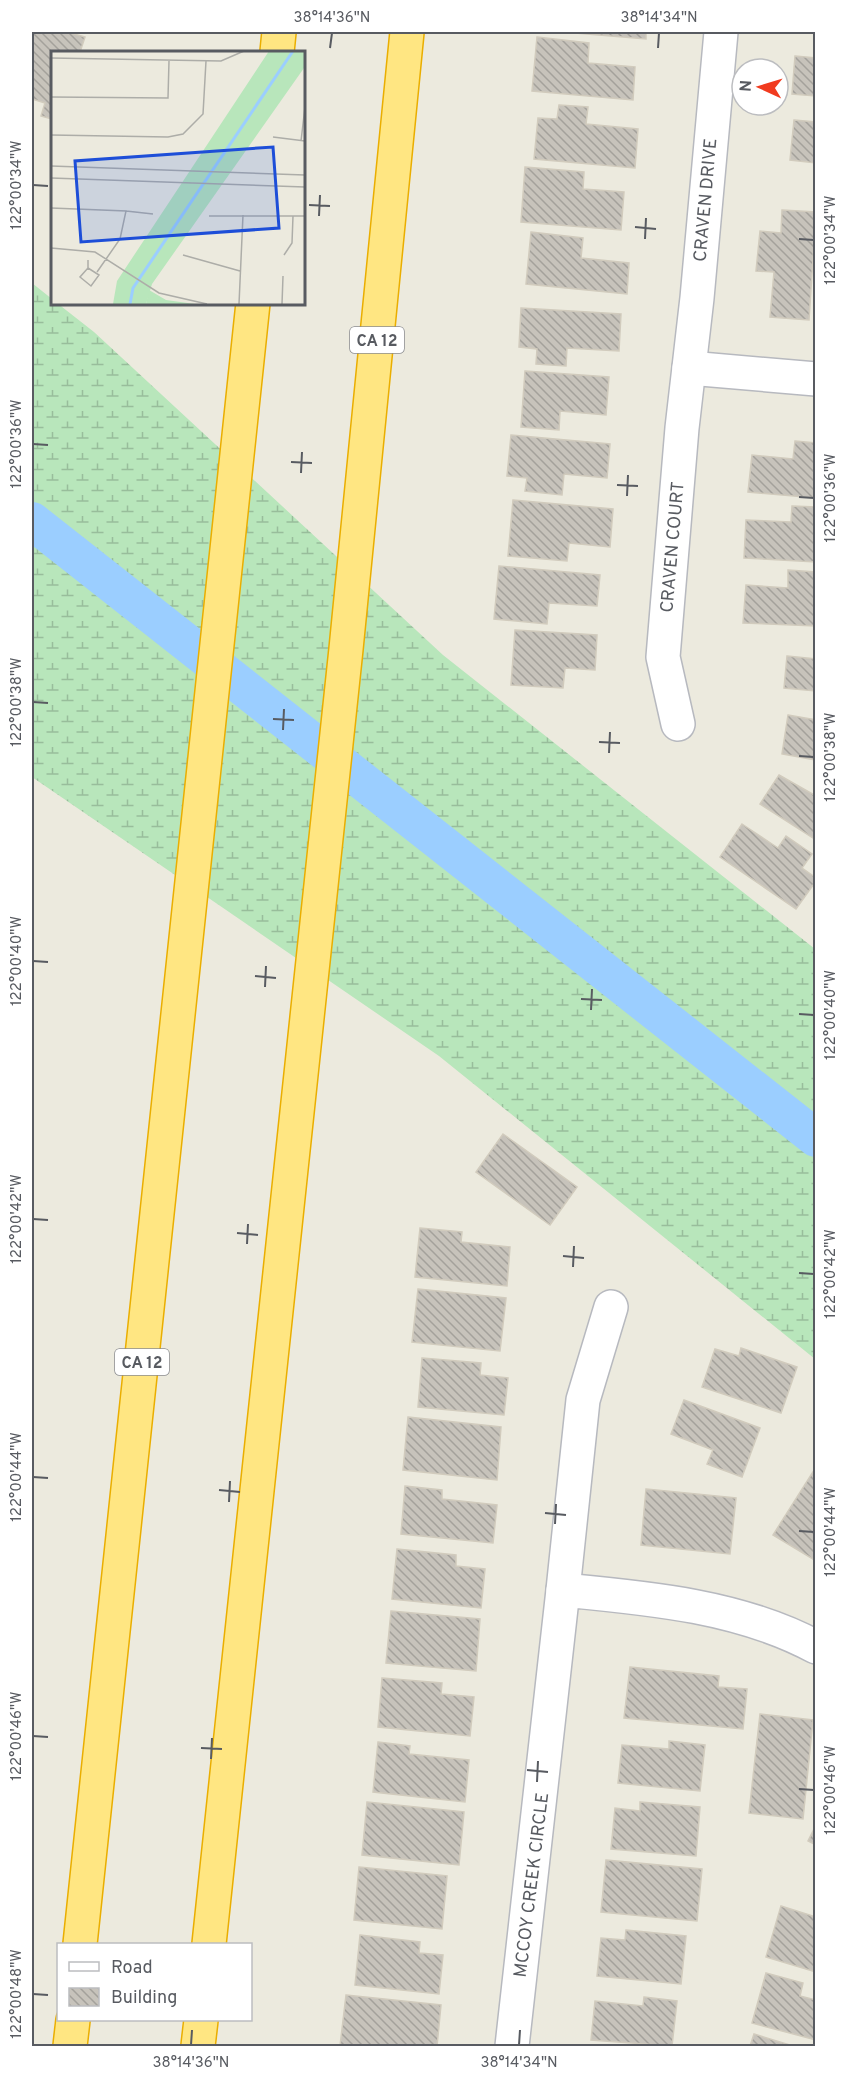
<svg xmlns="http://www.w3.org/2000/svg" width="847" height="2078" font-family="Overpass,sans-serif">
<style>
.wetland{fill:url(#wetland-marsh)}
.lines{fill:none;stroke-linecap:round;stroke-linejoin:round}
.canal{stroke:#9bceff;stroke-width:38}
.building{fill:url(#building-back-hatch);stroke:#d1cbbd;stroke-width:1.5}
.minor-casing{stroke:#b7b9bf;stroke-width:36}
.highway-casing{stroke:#eaae00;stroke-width:36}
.minor{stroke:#fff;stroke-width:33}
.highway{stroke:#ffe682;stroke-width:33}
.ticks{fill:none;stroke:#585b61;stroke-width:2}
.labels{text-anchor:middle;stroke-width:5;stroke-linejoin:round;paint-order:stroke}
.shield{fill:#fff;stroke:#8a8c90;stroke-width:1.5}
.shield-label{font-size:16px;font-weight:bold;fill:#585b61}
.street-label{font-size:18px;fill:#585b61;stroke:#fff}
.inset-river{fill:none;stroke:#9bceff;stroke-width:3}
.inset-road{fill:none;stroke:#adada8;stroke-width:1.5}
.view{fill:#1d4ed8;fill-opacity:0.15;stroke:#1d4ed8;stroke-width:3}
.inset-edge{fill:none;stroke:#585b61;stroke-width:3}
.neatline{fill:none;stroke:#585b61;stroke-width:2}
.ticks-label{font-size:15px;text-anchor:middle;fill:#585b61}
</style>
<defs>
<pattern id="wetland-marsh" width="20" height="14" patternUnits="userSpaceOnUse" patternTransform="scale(1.5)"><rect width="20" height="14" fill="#b8e6bb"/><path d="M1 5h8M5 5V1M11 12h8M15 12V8" fill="none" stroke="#98bd9b"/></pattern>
<pattern id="building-back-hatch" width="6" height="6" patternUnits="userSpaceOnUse" patternTransform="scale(1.5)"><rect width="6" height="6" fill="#c7c3bb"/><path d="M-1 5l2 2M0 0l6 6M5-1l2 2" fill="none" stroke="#a4a19b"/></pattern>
</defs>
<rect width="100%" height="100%" fill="#eceade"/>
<!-- wetland -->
<polygon class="wetland" points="32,283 52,299 52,303 57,303 94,332 443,655 815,949 815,1359 439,1056 32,777"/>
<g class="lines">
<!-- canal -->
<polyline class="canal" points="32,521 816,1138"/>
</g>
<!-- building -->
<g class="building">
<polygon points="32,32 67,32 85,37 80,52 52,52 52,119 41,116 45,103 32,99"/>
<polygon points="563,32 646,32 646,39"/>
<polygon points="537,37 589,43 588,63 635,67 633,100 532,91"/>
<polygon points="795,56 816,58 816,96 792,94"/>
<polygon points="559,105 588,107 586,124 638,129 635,168 534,159 538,118 557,119"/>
<polygon points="794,120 816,122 816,163 790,160"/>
<polygon points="525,167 584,172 583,189 624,192 621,230 521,222"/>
<polygon points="782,210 816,212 809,320 770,317 774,272 756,271 760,231 781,233"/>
<polygon points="531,232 583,238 581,258 629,263 627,294 526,284"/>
<polygon points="521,308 621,314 619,351 567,348 566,366 536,364 537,349 519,347"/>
<polygon points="525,371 609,377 606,415 560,411 559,430 521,427"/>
<polygon points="511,435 610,444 607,478 564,474 562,495 525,491 527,478 507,476"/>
<polygon points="795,441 816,443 816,498 748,492 752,455 793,459"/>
<polygon points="513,500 613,509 610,547 569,543 567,561 508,556"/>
<polygon points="792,506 816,507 816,562 744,558 746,520 791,522"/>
<polygon points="499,566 600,575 597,606 549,603 547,624 494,619"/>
<polygon points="788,570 816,572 816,626 743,623 746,585 788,588"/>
<polygon points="515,630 597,635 595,670 565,668 563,688 511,685"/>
<polygon points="787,656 816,659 816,691 784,688"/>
<polygon points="788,715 816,720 816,760 782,754"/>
<polygon points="779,775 816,796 816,840 760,804"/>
<polygon points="742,824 778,848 786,836 812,854 802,868 816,878 816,881 796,909 720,857"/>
<polygon points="503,1134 577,1187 550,1225 476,1172"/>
<polygon points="420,1228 462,1232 461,1242 510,1247 507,1286 415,1277"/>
<polygon points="418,1289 506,1298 500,1351 412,1342"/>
<polygon points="741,1348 797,1367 781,1413 702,1387 715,1349 739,1356"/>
<polygon points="422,1358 481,1363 480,1375 508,1378 504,1415 418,1407"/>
<polygon points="684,1400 760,1428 742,1477 707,1464 713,1450 671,1434"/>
<polygon points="408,1417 501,1427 497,1480 403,1470"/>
<polygon points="816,1467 816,1561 773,1535"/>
<polygon points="405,1486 442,1490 442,1499 497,1505 493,1543 401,1534"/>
<polygon points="646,1489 736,1498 730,1554 641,1545"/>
<polygon points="397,1549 456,1555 456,1566 485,1569 481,1608 392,1599"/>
<polygon points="391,1611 480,1619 476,1671 386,1663"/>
<polygon points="630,1667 719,1676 718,1687 747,1689 743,1729 624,1718"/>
<polygon points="382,1678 442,1683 441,1694 474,1697 470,1736 378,1727"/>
<polygon points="760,1714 813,1720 803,1819 749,1813"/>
<polygon points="669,1741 705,1745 700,1791 618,1783 622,1745 669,1749"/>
<polygon points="378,1742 410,1746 409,1754 469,1760 465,1802 373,1792"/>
<polygon points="367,1802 464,1812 459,1865 362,1855"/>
<polygon points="640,1802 700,1807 696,1856 611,1849 615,1808 640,1811"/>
<polygon points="816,1825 816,1845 808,1841"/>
<polygon points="606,1860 702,1869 697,1921 601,1912"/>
<polygon points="359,1867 447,1876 442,1929 354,1920"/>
<polygon points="781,1906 816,1917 816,1972 766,1957"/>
<polygon points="626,1930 686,1936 681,1984 597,1976 601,1938 625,1940"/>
<polygon points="360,1935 420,1942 419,1953 443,1955 439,1994 355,1985"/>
<polygon points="766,1973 803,1983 800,1996 816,2000 816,2040 752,2023"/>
<polygon points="346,1995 441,2005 437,2046 340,2046"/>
<polygon points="644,1997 677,2001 672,2046 591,2040 595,2001 643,2006"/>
<polygon points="754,2034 793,2046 750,2046"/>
</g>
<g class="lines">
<defs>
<g id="minor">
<polyline points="689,368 816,379"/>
<polyline points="678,724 663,657 682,428 697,298 721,32"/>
<polyline points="563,1590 583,1400 611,1307"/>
<path d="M512 2046 563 1590C648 1598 740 1606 816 1647"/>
</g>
<g id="highway">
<polyline points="277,52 279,32"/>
<polyline points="80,1944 253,303"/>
<polyline points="209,1944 346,649 407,32"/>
<polyline points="70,2046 73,2020"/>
<polyline points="198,2046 201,2020"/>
</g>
</defs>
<!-- minor casing -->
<use href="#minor" class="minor-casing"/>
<!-- highway casing -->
<use href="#highway" class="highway-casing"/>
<!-- minor -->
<use href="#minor" class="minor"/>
<!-- highway -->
<use href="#highway" class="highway"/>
</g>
<!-- ticks -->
<path class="ticks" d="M330 48 332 33M658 48 659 33M33 185 48 186M309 205 330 206M319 216 320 195M635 227 656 229M645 239 646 218M799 239 814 240M33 444 48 445M291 462 312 463M301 473 302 452M617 485 638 486M627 496 628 475M799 497 814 498M33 702 48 703M273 719 294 720M283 730 284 709M599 742 620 743M609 753 610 732M799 756 814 757M33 961 48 962M255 976 276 978M265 987 266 966M581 999 602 1000M591 1010 592 989M799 1014 814 1015M33 1219 48 1220M237 1233 258 1235M247 1244 248 1224M563 1256 584 1258M573 1267 574 1246M799 1273 814 1274M33 1477 48 1478M219 1490 240 1492M229 1502 230 1481M545 1513 566 1515M555 1524 556 1504M799 1531 814 1532M33 1736 48 1737M201 1748 222 1749M211 1759 212 1738M527 1770 548 1772M537 1782 538 1761M799 1789 814 1790M33 1994 48 1995M191 2045 192 2030M519 2045 520 2030"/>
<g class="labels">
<!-- shield labels -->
<g class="shield">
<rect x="350" y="327" width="54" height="26" rx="4.5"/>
<rect x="115" y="1349" width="54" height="26" rx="4.5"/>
</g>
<g class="shield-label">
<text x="377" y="346">CA 12</text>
<text x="142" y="1368">CA 12</text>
</g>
<!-- street labels -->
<g class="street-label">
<text transform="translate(705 200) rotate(-85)" y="6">CRAVEN DRIVE</text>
<text transform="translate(672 547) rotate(-85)" y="6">CRAVEN COURT</text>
<text transform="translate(531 1885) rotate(-83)" y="6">MCCOY CREEK CIRCLE</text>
</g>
</g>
<!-- overview -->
<g transform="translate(51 51)">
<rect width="254" height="254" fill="#eceade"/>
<path d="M98 239 115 249 144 253H95Z" fill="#b8e6bb"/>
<path d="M218 0H253V17L101 233 95 253H62L66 230Z" fill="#b8e6bb"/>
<path class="inset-river" d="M79 253 82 237 242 0"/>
<path class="inset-road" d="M0 7 170 10 193 0M0 46 117 47 118 10M0 84 117 86 132 83 152 63 155 10M222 86 254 90M250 90 254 56M0 115 254 124M0 127 254 136M0 157 75 160 69 188 46 221M75 160 102 163M158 165H254M0 197 44 201 108 242 156 253M132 204 189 220M233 204 241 192 242 165M37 217 48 224 40 235 29 226 37 217V209M188 253 192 164M231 253 232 225"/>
<path class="view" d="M222 96 228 177 30 191 24 110Z"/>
<rect width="254" height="254" class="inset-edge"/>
</g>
<!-- border -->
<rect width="847" height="2078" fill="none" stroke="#ffffff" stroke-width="66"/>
<!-- legend -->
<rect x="57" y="1943" width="195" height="78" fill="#ffffff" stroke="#bcbdc0" stroke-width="1.5"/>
<rect x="69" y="1962" width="30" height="9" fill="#ffffff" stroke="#bcbdc0" stroke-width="1.5"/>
<text x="111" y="1973" font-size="18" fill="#585b61">Road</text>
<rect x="69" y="1988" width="30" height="18" fill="url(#building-back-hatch)" stroke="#bcbdc0" stroke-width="1.5"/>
<text x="111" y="2003" font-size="18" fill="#585b61">Building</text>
<!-- north arrow -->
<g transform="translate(760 87) rotate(274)"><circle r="28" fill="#ffffff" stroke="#bcbdc0" stroke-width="1.5"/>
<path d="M0-4.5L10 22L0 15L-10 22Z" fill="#f13b1f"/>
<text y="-9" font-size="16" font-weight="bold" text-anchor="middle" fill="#585b61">N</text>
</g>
<rect x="33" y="33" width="781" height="2012" class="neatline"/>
<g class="ticks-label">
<text x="332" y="22">38°14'36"N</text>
<text x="659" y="22">38°14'34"N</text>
<text transform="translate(16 185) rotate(-90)" y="5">122°00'34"W</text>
<text transform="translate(830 240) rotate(-90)" y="5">122°00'34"W</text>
<text transform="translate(16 444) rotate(-90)" y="5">122°00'36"W</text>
<text transform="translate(830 498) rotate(-90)" y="5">122°00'36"W</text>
<text transform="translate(16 702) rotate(-90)" y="5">122°00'38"W</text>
<text transform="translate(830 757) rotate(-90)" y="5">122°00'38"W</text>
<text transform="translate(16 961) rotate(-90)" y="5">122°00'40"W</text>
<text transform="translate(830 1015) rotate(-90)" y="5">122°00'40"W</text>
<text transform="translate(16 1219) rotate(-90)" y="5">122°00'42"W</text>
<text transform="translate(830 1274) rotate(-90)" y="5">122°00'42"W</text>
<text transform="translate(16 1477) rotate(-90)" y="5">122°00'44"W</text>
<text transform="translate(830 1532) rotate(-90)" y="5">122°00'44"W</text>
<text transform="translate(16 1736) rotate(-90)" y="5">122°00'46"W</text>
<text transform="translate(830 1790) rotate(-90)" y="5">122°00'46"W</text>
<text transform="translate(16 1994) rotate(-90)" y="5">122°00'48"W</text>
<text x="191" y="2067">38°14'36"N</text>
<text x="519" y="2067">38°14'34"N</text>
</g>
</svg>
